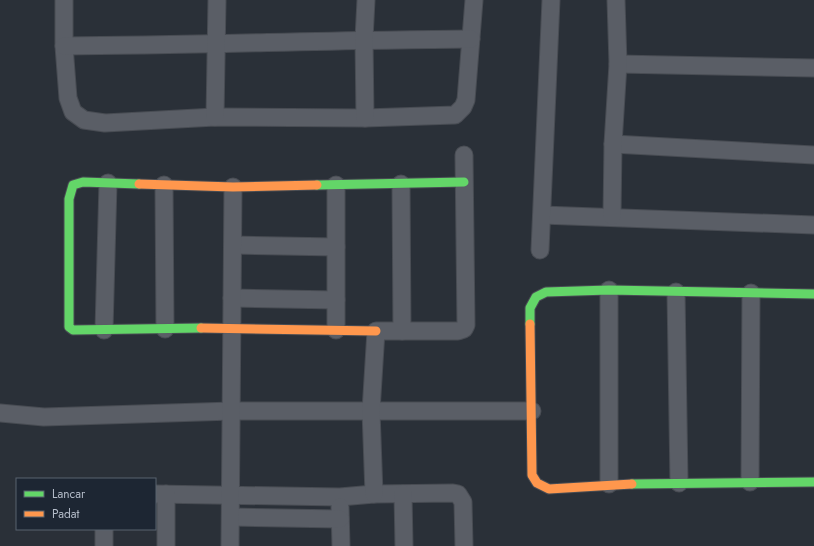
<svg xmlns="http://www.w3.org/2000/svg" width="814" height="546" font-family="Jost,sans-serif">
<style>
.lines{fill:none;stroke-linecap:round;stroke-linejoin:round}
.street-casing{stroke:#484c53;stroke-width:19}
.fast-casing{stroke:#484c53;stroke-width:11}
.slow-casing{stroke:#484c53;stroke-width:11}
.street{stroke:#5a5e66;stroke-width:17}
.fast{stroke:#63d668;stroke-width:9}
.slow{stroke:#ff974d;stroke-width:9}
</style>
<rect width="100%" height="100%" fill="#2a3038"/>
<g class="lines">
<defs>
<g id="street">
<polyline points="64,0 64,46 68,98 73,112 84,120 105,123 215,117 365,118 455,115 463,107 466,100 474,0"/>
<path d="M64 46C200 45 335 40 471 39"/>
<polyline points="618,64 814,68"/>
<polyline points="215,117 217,0"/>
<polyline points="365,118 364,39 366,0"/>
<polyline points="613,144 814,155"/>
<polyline points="401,184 402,331"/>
<polyline points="164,185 165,329"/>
<polyline points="542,215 814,225"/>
<polyline points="612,216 613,144 618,64 616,0"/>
<polyline points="233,245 336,247"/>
<polyline points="540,250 551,0"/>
<polyline points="609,290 609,484"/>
<polyline points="676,292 679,483"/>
<polyline points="232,298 336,300"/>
<polyline points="104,330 108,183"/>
<polyline points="336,330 336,185"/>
<polyline points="0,413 44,417 232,411 532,411"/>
<polyline points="750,482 751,293"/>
<polyline points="155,494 340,497 374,494 453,493 458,494 463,502 464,546"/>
<polyline points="374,494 371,411 376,331 458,331 464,329 466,325 464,155"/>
<polyline points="403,494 404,546"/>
<polyline points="340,507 341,546"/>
<polyline points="231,517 340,519"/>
<polyline points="104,529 104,546"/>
<polyline points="166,546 166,494"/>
<polyline points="230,546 233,187"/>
</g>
<g id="fast">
<polyline points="139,184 83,182 73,185 69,199 69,327 73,330 201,328"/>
<polyline points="317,185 464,182"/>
<polyline points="530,324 530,308 536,297 546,292 609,290 814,294"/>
<polyline points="632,484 814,482"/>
</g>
<g id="slow">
<polyline points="139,184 233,187 317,185"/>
<polyline points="530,324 532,475 537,483 549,489 632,484"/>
<polyline points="201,328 376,331"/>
</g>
</defs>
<!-- street casing -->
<use href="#street" class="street-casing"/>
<!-- fast casing -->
<use href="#fast" class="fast-casing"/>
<!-- slow casing -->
<use href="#slow" class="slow-casing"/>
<!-- street -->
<use href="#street" class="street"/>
<!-- fast -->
<use href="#fast" class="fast"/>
<!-- slow -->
<use href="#slow" class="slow"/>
</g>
<!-- legend -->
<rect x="16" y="478" width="140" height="52" fill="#1d2633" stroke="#59626f"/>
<rect x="24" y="491" width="20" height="6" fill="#63d668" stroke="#59626f"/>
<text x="52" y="498" font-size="12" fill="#b4bcc9">Lancar</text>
<rect x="24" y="511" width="20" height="6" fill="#ff974d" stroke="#59626f"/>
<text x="52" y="518" font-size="12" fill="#b4bcc9">Padat</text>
</svg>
